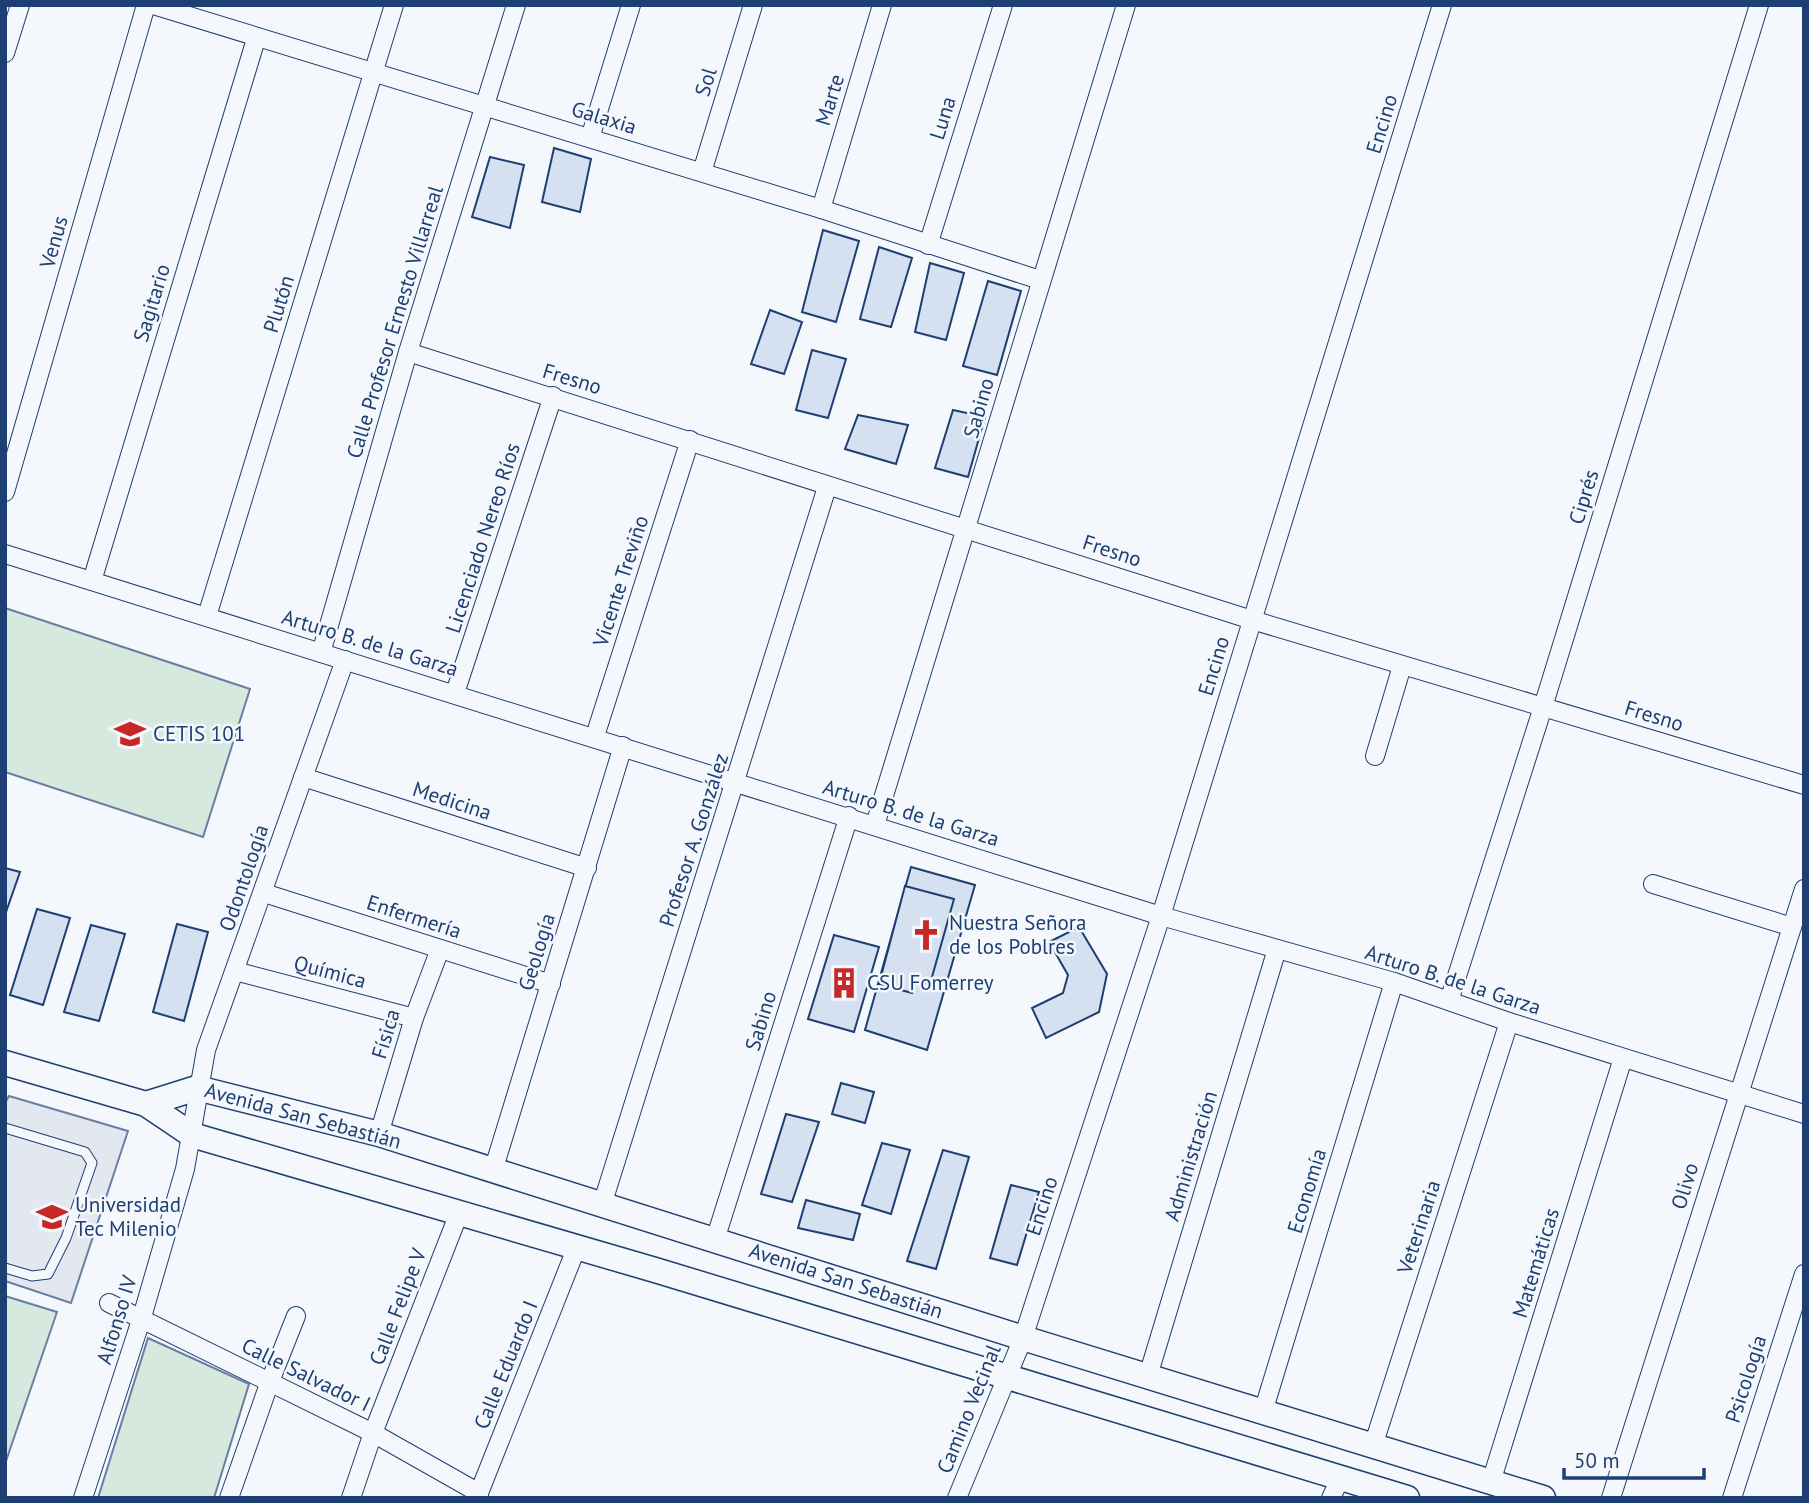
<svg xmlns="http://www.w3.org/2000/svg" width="1809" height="1503" font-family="'PT Sans',sans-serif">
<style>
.green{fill:#d7e8df;stroke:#687fa3;stroke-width:2}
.parking{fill:#e3e8f0;stroke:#687fa3;stroke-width:2}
.building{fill:#d5e0f0;stroke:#1d3f73;stroke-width:2}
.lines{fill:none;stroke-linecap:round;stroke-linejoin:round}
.lane-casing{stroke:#1d3f73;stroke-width:11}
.street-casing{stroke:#1d3f73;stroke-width:20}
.secondary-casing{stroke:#1d3f73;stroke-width:27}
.lane{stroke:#f4f7fb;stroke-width:9}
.street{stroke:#f4f7fb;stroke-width:18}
.secondary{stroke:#f4f7fb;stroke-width:24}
.labels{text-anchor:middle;stroke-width:5;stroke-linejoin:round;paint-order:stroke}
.street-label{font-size:21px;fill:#1d3f73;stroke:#f4f7fb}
.poi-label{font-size:21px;fill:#1d3f73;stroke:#f4f7fb;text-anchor:start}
</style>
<rect width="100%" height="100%" fill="#f4f7fb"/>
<!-- green -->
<g class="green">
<polygon points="5,608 250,689 203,837 5,772"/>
<polygon points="5,1296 57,1312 5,1464"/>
<polygon points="148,1338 249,1384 214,1498 98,1498"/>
</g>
<!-- parking -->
<polygon class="parking" points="9,1096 128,1131 71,1303 5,1281 5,1103"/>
<!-- building -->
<g class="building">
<polygon points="554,148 591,159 580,212 542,202"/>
<polygon points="490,157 524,165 510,228 472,217"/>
<polygon points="823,230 859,241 836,322 802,312"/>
<polygon points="879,247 912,258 891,327 860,319"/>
<polygon points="930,263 964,273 946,340 915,332"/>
<polygon points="988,281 1021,291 997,375 963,366"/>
<polygon points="770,310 802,322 784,374 751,364"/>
<polygon points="812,350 846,359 828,418 796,410"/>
<polygon points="953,410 985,417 968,477 935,468"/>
<polygon points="858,415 908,425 896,464 845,449"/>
<polygon points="911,867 975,885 927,1050 865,1030"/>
<polygon points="5,868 20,872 5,915"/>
<polygon points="905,886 954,899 930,984 915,981 912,993 879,984"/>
<polygon points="37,909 70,918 43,1005 10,995"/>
<polygon points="177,924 208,932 184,1021 153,1012"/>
<polygon points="91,925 125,934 99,1021 64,1012"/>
<polygon points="1079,927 1107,974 1099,1012 1046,1038 1032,1008 1063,993 1068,975 1049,942"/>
<polygon points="834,935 879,947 854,1032 808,1019"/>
<polygon points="841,1083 874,1092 865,1123 832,1114"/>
<polygon points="786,1114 819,1122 792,1202 761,1194"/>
<polygon points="882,1143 910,1150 891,1214 862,1205"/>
<polygon points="943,1150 969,1157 936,1269 907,1261"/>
<polygon points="1011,1185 1039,1192 1017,1265 990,1258"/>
<polygon points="806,1200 860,1214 853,1240 798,1228"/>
</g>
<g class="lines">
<defs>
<polyline id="lane" points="5,1128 85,1152 92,1163 66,1238 48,1274 32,1276 5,1268"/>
<g id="street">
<polyline points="153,5 821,209 1040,280"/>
<polyline points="5,53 20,5"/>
<polyline points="590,138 631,5"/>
<polyline points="702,172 753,5"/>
<polyline points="821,209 882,5"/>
<polyline points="928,245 1003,5"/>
<polyline points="408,352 1252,620 1804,785"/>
<polyline points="5,492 146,5"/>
<polyline points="5,554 1161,916 1394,982 1509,1022 1804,1114"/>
<polyline points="92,581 256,39"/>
<polyline points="207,616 394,5"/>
<polyline points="321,653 408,352 516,5"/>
<polyline points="455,693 553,396"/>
<polyline points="595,736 690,440"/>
<polyline points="1375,756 1402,666"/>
<polyline points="303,777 587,868"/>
<polyline points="875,825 1126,5"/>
<polyline points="1653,884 1792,927"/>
<polyline points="264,893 551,984"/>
<polyline points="235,971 414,1018"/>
<polyline points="1449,1001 1543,707 1759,5"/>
<polyline points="379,1134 414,1018 440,949"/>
<polyline points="493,1171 623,746"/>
<polyline points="602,1205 827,487"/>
<polyline points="715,1240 849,816"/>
<polyline points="109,1303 373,1433 479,1493"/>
<polyline points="1148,1376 1277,949"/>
<polyline points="1263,1412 1394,982"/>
<polyline points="1373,1446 1509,1022"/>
<polyline points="1491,1482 1623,1058"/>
<polyline points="83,1498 142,1317 185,1169 206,1050 345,660"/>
<polyline points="229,1498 269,1384 296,1316"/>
<polyline points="351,1498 373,1433 459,1213"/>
<polyline points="477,1498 576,1249"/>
<polyline points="957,1498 1023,1338 1161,916 1442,5"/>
<polyline points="1331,1498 1341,1477"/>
<polyline points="1611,1498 1804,889"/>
<polyline points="1732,1498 1804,1274"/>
</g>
<g id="secondary">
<polyline points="5,1063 146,1104 192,1135 655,1270 1407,1498"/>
<polyline points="146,1104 197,1088 379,1134 1023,1338 1543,1498"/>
</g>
</defs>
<!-- lane casing -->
<use href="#lane" class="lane-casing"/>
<!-- street casing -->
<use href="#street" class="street-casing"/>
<!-- secondary casing -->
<use href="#secondary" class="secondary-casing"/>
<!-- lane -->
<use href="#lane" class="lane"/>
<!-- street -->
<use href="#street" class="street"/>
<!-- secondary -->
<use href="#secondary" class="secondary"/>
</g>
<!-- icons -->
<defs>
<symbol id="school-bare" viewBox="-9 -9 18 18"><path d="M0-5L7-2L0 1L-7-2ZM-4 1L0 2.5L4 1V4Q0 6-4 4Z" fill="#c62828" stroke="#f4f7fb" stroke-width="2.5" paint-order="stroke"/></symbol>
<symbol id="church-bare" viewBox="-9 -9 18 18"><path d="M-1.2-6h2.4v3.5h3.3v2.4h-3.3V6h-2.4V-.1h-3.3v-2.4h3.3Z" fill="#c62828" stroke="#f4f7fb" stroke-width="2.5" paint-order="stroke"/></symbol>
<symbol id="building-bare" viewBox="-9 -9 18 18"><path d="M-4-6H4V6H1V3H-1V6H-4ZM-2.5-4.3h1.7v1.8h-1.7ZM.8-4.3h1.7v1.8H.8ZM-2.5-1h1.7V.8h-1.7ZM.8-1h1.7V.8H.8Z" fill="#c62828" stroke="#f4f7fb" stroke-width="2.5" paint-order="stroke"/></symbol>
<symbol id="university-bare" viewBox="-9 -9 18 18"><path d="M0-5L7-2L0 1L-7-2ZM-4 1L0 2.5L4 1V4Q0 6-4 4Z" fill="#c62828" stroke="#f4f7fb" stroke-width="2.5" paint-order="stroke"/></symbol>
</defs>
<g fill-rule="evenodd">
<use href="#school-bare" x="108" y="712" width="44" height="44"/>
<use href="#church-bare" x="904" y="913" width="44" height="44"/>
<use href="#building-bare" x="822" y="961" width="44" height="44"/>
<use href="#university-bare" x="30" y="1195" width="44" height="44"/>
</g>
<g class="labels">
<!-- street labels -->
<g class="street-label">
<text transform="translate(706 82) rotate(-73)" y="7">Sol</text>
<text transform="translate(830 100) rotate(-73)" y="7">Marte</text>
<text transform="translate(604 118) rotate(17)" y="7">Galaxia</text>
<text transform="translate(943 118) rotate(-73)" y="7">Luna</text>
<text transform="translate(1382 124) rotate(-73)" y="7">Encino</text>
<text transform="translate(54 242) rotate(-74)" y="7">Venus</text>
<text transform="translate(152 303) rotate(-73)" y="7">Sagitario</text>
<text transform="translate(279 304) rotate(-73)" y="7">Plutón</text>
<text transform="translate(395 322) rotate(-73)" y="7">Calle Profesor Ernesto Villarreal</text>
<text transform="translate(572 379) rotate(17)" y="7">Fresno</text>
<text transform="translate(979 408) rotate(-74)" y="7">Sabino</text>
<text transform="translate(1584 497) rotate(-73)" y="7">Ciprés</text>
<text transform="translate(483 538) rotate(-72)" y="7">Licenciado Nereo Ríos</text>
<text transform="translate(1112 551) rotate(18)" y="7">Fresno</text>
<text transform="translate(621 581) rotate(-72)" y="7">Vicente Treviño</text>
<text transform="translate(370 643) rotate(17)" y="7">Arturo B. de la Garza</text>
<text transform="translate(1214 666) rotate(-73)" y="7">Encino</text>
<text transform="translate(1654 716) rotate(17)" y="7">Fresno</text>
<text transform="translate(452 801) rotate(18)" y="7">Medicina</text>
<text transform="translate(911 813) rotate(17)" y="7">Arturo B. de la Garza</text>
<text transform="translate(694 840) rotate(-72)" y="7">Profesor A. González</text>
<text transform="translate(244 878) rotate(-71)" y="7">Odontología</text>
<text transform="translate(414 917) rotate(18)" y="7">Enfermería</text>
<text transform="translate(537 952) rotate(-73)" y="7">Geología</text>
<text transform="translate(330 972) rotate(15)" y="7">Química</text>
<text transform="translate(1453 980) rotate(18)" y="7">Arturo B. de la Garza</text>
<text transform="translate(761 1021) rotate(-73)" y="7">Sabino</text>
<text transform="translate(386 1034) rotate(-73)" y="7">Física</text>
<text transform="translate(303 1116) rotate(15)" y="7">Avenida San Sebastián</text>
<text transform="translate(1191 1156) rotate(-73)" y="7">Administración</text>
<text transform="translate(1685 1186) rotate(-73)" y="7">Olivo</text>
<text transform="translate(1307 1191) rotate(-73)" y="7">Economía</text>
<text transform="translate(1042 1206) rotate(-72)" y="7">Encino</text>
<text transform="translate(1419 1227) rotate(-72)" y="7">Veterinaria</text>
<text transform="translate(1536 1263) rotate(-73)" y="7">Matemáticas</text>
<text transform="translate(846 1281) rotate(18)" y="7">Avenida San Sebastián</text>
<text transform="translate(398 1307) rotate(-69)" y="7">Calle Felipe V</text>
<text transform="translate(117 1320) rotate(-73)" y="7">Alfonso IV</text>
<text transform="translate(506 1365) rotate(-68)" y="7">Calle Eduardo I</text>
<text transform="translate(306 1375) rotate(26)" y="7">Calle Salvador I</text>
<text transform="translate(1746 1379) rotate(-72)" y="7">Psicología</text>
<text transform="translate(969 1409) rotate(-68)" y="7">Camino Vecinal</text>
</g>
<!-- poi labels -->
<g class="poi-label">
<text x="153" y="741">CETIS 101</text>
<text x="949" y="930">Nuestra Señora<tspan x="949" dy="24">de los Poblres</tspan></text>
<text x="867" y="990">CSU Fomerrey</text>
<text x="75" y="1212">Universidad<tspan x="75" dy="24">Tec Milenio</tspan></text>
</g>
</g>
<!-- border -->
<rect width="1809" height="1503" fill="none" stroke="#1d3f73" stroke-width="14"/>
<!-- scale -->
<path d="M1564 1468v10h140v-10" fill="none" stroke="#1d3f73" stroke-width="3.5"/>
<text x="1574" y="1468" font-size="21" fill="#1d3f73" stroke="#f4f7fb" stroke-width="5" paint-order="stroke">50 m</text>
</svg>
